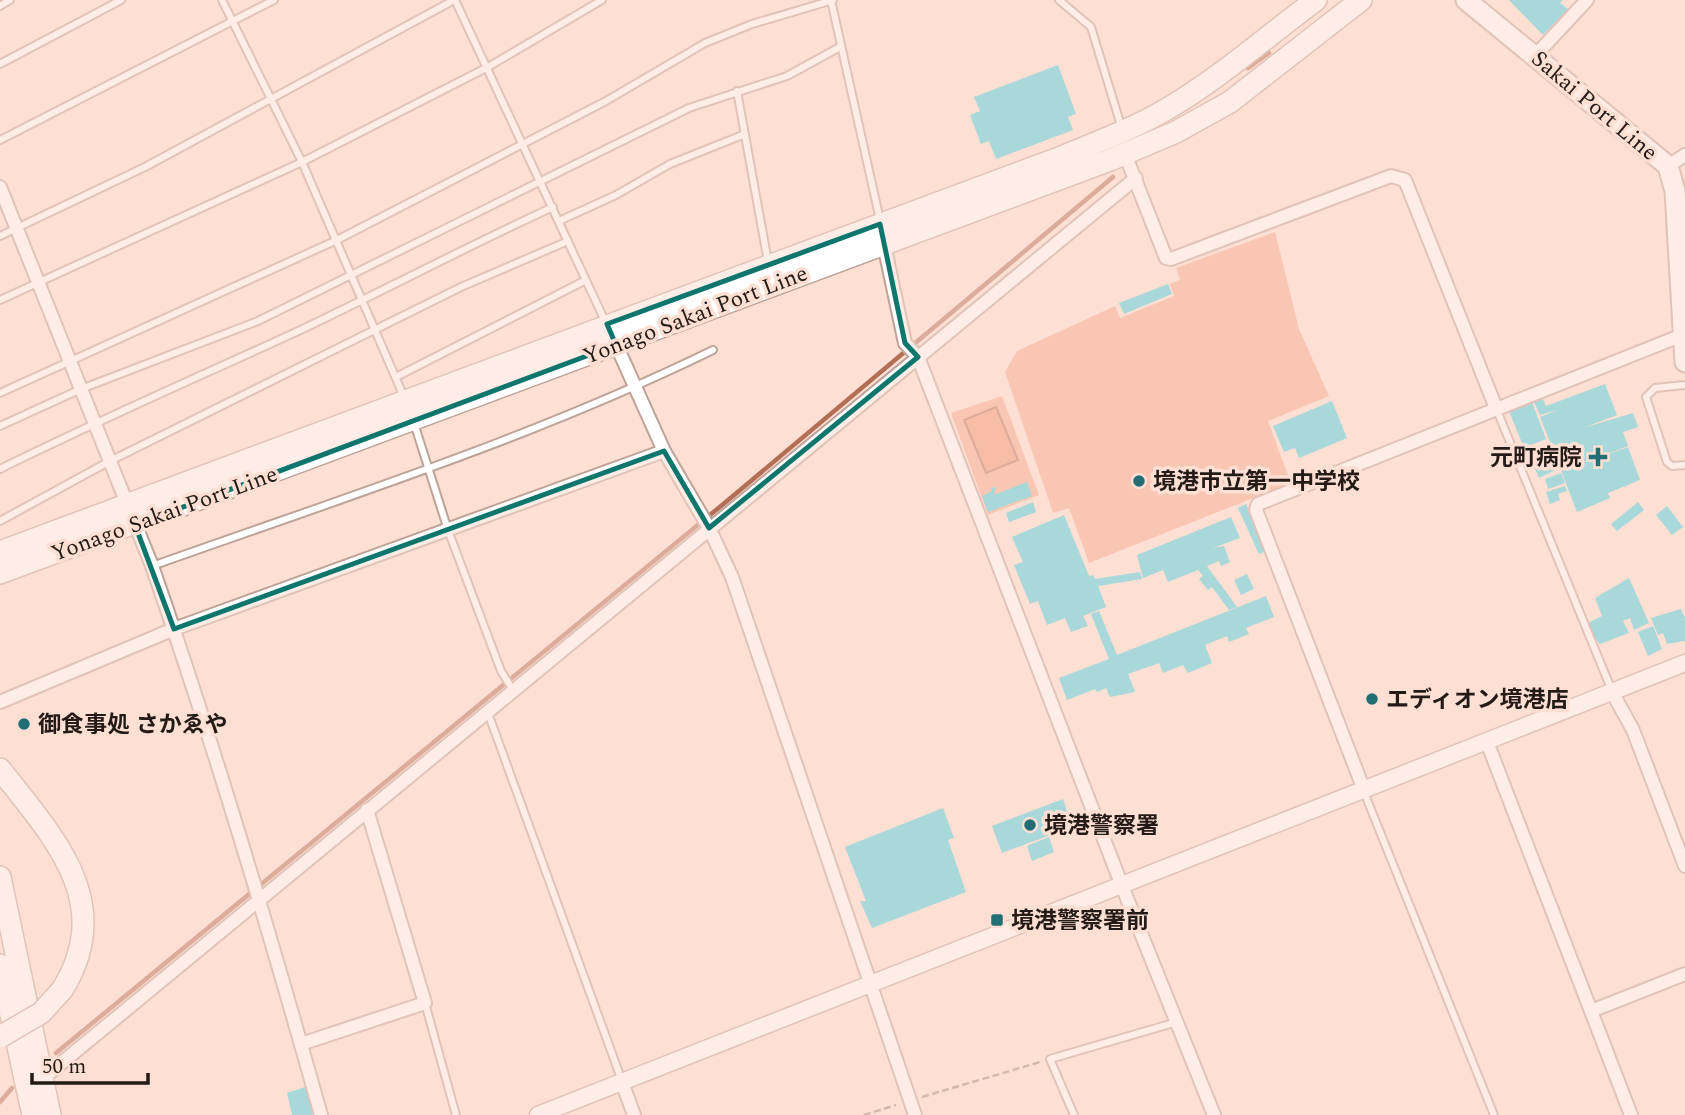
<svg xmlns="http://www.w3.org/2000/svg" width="1685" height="1115" font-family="Spectral,'Noto Sans JP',serif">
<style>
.green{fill:#f3a98d}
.water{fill:#ef9471;stroke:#b26f56;stroke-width:2}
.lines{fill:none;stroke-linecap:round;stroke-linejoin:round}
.stream{stroke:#b26f56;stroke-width:4.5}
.building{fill:#40d0e0}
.service-casing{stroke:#bea297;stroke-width:10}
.minor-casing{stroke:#bea297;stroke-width:16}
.tertiary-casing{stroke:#bea297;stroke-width:19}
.secondary-casing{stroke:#bea297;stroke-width:23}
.primary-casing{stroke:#bea297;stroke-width:24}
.trunk-casing{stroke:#bea297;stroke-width:24}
.path{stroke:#9e8981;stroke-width:2.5;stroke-dasharray:7 3.5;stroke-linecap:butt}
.service{stroke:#fff;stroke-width:6}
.minor{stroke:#fff;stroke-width:12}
.tertiary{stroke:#fff;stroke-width:16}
.secondary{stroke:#fff;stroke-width:19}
.primary{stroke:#fff;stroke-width:21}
.trunk{stroke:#fff;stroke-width:21}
.trunk-bridge-casing{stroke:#bea297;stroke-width:24;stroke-linecap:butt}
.trunk-bridge{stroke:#fff;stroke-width:21}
.marked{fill:none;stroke:#0f766e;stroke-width:5;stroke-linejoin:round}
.poi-dot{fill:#236d75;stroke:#fddfd4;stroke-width:2.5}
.labels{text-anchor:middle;stroke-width:7;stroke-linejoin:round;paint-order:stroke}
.street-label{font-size:23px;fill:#241a16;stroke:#fddfd4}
.poi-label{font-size:23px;font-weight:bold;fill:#241a16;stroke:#fddfd4;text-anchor:start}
</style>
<rect width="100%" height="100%" fill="#fddfd4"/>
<!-- green -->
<g class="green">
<polygon points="1275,232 1299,329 1329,396 1268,421 1291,483 1089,563 1069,508 1053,513 1005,372 1017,351 1115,306 1120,318 1174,296 1170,284 1180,280 1176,268"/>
<polygon points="1002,396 1039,495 988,515 951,413"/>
</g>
<!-- water -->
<polygon class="water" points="996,407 1018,460 986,473 964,420"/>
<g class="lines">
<!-- stream -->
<g class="stream">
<polyline points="1248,68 1269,53"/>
<polyline points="56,1053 727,501 1113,177"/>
<polyline points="0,1102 12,1088"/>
</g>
</g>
<!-- building -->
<g class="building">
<polygon points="1509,0 1563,0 1560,3 1568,9 1543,35"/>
<polygon points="1058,65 1076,114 1068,117 1073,130 996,159 989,141 981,144 970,115 980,111 974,97"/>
<polygon points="1168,284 1172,294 1124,314 1119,303"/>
<polygon points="1605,384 1617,415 1583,428 1633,413 1638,427 1623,432 1628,446 1595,459 1628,447 1640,480 1608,493 1610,498 1577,512 1560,468 1539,478 1527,451 1550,442 1540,417 1557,410 1540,415 1534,402 1543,399 1546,406"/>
<polygon points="1332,401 1347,438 1299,458 1295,448 1284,452 1273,426"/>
<polygon points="1532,402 1546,439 1524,448 1509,411"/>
<polygon points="1561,473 1565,483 1548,489 1545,479"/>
<polygon points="1027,482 1032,496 988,512 982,496 992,491 991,488 996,487 994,495"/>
<polygon points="1565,486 1567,491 1558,494 1560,500 1550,504 1546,492"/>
<polygon points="1033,502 1036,512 1009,522 1006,513"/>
<polygon points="1638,502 1644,510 1617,531 1611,524"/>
<polygon points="1246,504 1266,551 1259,554 1238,508"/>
<polygon points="1667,506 1683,527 1672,535 1656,515"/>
<polygon points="1064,515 1089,576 1093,575 1095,579 1140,572 1142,579 1098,586 1106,607 1083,616 1088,626 1071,632 1065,618 1047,625 1038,601 1030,604 1014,565 1023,562 1012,537"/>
<polygon points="1231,517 1240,538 1213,548 1224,546 1230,562 1221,566 1219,561 1207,566 1237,607 1229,610 1212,587 1208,590 1199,579 1203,576 1198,570 1168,582 1163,570 1143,578 1137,555"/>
<polygon points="1247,574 1254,589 1241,595 1234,580"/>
<polygon points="1629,578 1649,623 1634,630 1630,618 1623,621 1629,633 1600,644 1594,638 1589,626 1590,622 1602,616 1595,598"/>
<polygon points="1266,596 1274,617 1246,628 1249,634 1229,642 1227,636 1205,645 1212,663 1188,673 1183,665 1163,673 1159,663 1128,674 1135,692 1110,697 1106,688 1097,692 1095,689 1067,700 1059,678 1109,659 1091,614 1099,611 1117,655"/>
<polygon points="1681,609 1685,618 1685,641 1667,644 1663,633 1658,635 1651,618"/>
<polygon points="1653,626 1662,649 1648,656 1638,632"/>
<polygon points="1063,799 1072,827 1002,853 992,826"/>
<polygon points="943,808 954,838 948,840 966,892 872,928 860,901 866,901 845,847"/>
<polygon points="1049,837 1054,852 1032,861 1027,846"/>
<polygon points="308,1086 315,1115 292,1115 287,1093"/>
</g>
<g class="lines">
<defs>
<g id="service">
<polyline points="222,0 302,162 404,397"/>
<polyline points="455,0 605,321"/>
<polyline points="831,0 880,220"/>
<polyline points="1059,0 1091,27 1122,129"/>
<polyline points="0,6 10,0"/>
<polyline points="0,64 121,0"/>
<polyline points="737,91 768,262"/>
<polyline points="0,140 274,0"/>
<polyline points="559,221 616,195 670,164 745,134"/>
<polyline points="0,236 145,167 454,0"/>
<polyline points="0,300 302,162 488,67 602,0"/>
<polyline points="396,377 586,280"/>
<polyline points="1685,385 1655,388 1646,397 1667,462 1672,466 1685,465"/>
<polyline points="0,393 337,240 606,101 705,43 752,24 833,0"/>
<polyline points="1496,408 1612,691"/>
<polyline points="414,423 448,530 501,671 513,690"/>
<polyline points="0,426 81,389 258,321 689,108 787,76 840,47"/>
<path d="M0 469C97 421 196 378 294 333 381 292 466 247 553 207"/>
<polyline points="0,521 110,461 461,287 568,241"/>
<path d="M152 566C340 499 533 438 713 350"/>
<polyline points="488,713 622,1081"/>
<polyline points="1364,792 1494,1115"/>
<polyline points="425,1003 456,1115"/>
<polyline points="1074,1115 1050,1059 1177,1022"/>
</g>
<g id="minor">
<polyline points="1535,56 1587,0"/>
<polyline points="1125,154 1166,258 1171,259 1391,176 1405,180 1496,408"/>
<polyline points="1668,166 1685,155"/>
<path d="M0 187 152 566C215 747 269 931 321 1115"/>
<polyline points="883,240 905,343 918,357 1122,886 1214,1115"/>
<polyline points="614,340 664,451 709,528 732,577 915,1115"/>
<polyline points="1612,692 1633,730 1685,866"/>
<polyline points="0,702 174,629 664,451"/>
<polyline points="1487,742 1591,1011 1685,974"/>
<polyline points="1364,790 1256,510 1258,504 1685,334"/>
<polyline points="1591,1011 1631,1115"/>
<polyline points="301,1044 425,1003 367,810"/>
<polyline points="42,1079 1136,178"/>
<polyline points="622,1082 634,1115"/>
</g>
<polyline id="tertiary" points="538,1115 1685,663"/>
<polyline id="secondary" points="1466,0 1668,166 1675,191 1685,362"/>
<g id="primary">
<path d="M0 552 1059 158C1095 143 1133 129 1167 109 1220 78 1267 36 1316 0"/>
<polyline points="0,573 1110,160 1176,132 1230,102 1361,0"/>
</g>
<g id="trunk">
<path d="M0 769C53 837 117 902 62 990"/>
<polyline points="0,877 50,1115"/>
<polyline points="0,965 33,1115"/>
</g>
</defs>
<!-- service casing -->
<use href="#service" class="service-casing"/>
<!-- minor casing -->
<use href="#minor" class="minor-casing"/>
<!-- tertiary casing -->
<use href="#tertiary" class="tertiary-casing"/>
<!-- secondary casing -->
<use href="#secondary" class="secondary-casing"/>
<!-- primary casing -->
<use href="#primary" class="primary-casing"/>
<!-- trunk casing -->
<use href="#trunk" class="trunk-casing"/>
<!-- path -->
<g class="path">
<polyline points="922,1097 1040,1062"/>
<polyline points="864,1115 896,1105"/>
</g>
<!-- service -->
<use href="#service" class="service"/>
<!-- minor -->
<use href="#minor" class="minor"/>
<!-- tertiary -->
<use href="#tertiary" class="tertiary"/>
<!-- secondary -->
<use href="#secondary" class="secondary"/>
<!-- primary -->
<use href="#primary" class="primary"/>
<!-- trunk -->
<use href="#trunk" class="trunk"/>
<defs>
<polyline id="trunk-bridge" points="0,1037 41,1013 62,990"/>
</defs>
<!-- trunk-bridge casing -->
<use href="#trunk-bridge" class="trunk-bridge-casing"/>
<!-- trunk-bridge -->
<use href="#trunk-bridge" class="trunk-bridge"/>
</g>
<!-- marked area -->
<path d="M0 0H1685V1115H0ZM880 224 905 343 918 357 709 528 664 451 174 629 135 525 616 345 607 324Z" fill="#fddfd4" fill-opacity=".55" fill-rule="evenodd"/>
<path class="marked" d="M880 224 905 343 918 357 709 528 664 451 174 629 135 525 616 345 607 324Z"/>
<!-- markers -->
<g class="poi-dot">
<path d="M1594.5 446.5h7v7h7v7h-7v7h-7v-7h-7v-7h7z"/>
<circle cx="1139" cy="481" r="7"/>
<circle cx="1372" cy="699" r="7"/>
<circle cx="24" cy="724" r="7"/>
<circle cx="1030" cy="825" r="7"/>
<rect x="990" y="913" width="14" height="14" rx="3.5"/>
</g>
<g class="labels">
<!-- street labels -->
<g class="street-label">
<text transform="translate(1595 105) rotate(40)" y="8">Sakai Port Line</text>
<text transform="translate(695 314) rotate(-21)" y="8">Yonago Sakai Port Line</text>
<text transform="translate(164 513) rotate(-20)" y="8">Yonago Sakai Port Line</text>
</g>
<!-- poi labels -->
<g class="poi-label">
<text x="1582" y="465" text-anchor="end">元町病院</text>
<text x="1153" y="489">境港市立第一中学校</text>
<text x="1386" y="707">エディオン境港店</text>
<text x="38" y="732">御食事処 さかゑや</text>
<text x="1044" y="833">境港警察署</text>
<text x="1011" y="928">境港警察署前</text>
</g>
</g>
<!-- scale -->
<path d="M32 1073v10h116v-10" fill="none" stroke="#241a16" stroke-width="3.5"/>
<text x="42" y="1073" font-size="21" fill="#241a16" stroke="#fddfd4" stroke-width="5" paint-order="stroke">50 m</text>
</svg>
